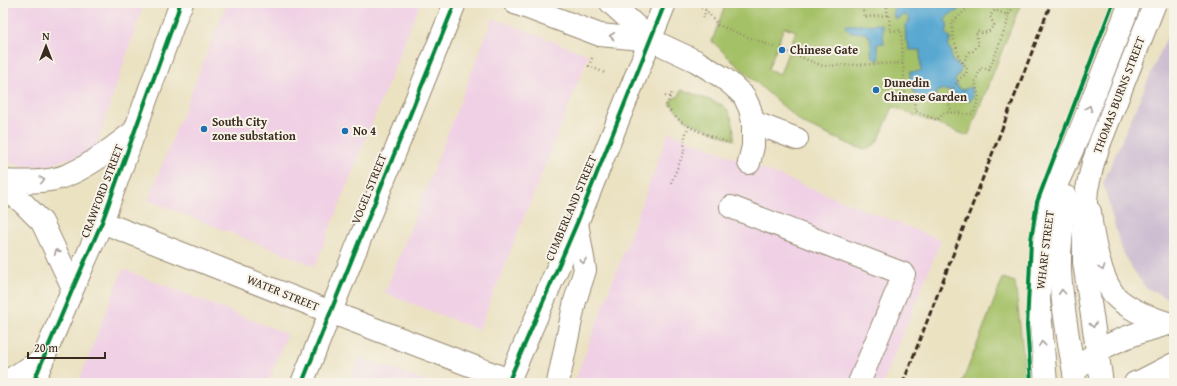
<svg xmlns="http://www.w3.org/2000/svg" width="1177" height="386" font-family="'Gentium Book Plus',serif">
<style>
.built{fill:#f0d0e5}
.industrial{fill:#cebed2}
.green{fill:#a5c168;stroke:#707643;fill-rule:evenodd}
.water{fill:#59a8d2;stroke:#4a6978}
.lines{fill:none;stroke-linecap:round;stroke-linejoin:round}
.minor-casing{stroke:#938670;stroke-width:24}
.major-casing{stroke:#938670;stroke-width:24}
.highway-casing{stroke:#938670;stroke-width:24}
.path{stroke:#938670;stroke-width:2.5;stroke-dasharray:1 3;stroke-linecap:butt}
.minor{stroke:#fff;stroke-width:22}
.major{stroke:#fff;stroke-width:22}
.highway{stroke:#fff;stroke-width:22}
.rail{stroke:#3b2a1e;stroke-width:3;stroke-dasharray:6 3;stroke-linecap:butt}
.cycleway-casing{stroke:#f7f3e8;stroke-width:6}
.cycleway{stroke:#00873e;stroke-width:4}
.oneway{stroke:#a79f9a}
.poi-dot{fill:#1f6fb2;stroke:#f7f3e8;stroke-width:1.5}
.labels{text-anchor:middle;stroke-width:4;stroke-linejoin:round;paint-order:stroke}
.poi-label{font-size:12px;font-weight:bold;fill:#3b2a1e;stroke:#f7f3e8;text-anchor:start}
.street-label{font-size:12px;fill:#3b2a1e;stroke:#f7f3e8}
</style>
<rect width="100%" height="100%" fill="#f7f3e8"/>
<filter id="ink" filterUnits="userSpaceOnUse"><feTurbulence type="fractalNoise" baseFrequency=".025" numOctaves="2"/><feDisplacementMap in="SourceGraphic" scale="8" xChannelSelector="R" yChannelSelector="G"/><feConvolveMatrix kernelMatrix="1 2 1 2 8 2 1 2 1" color-interpolation-filters="sRGB"/></filter>
<filter id="wash" filterUnits="userSpaceOnUse"><feTurbulence type="fractalNoise" baseFrequency=".012" numOctaves="4" result="noise"/><feDisplacementMap in="SourceGraphic" scale="16" xChannelSelector="R" yChannelSelector="G"/><feGaussianBlur stdDeviation="0.9" result="paint"/><feColorMatrix in="noise" values="0 0 0 0 0 0 0 0 0 0 0 0 0 0 0 0 0 1.4 0 .05"/><feComposite in="paint" operator="in"/></filter>
<g filter="url(#wash)">
<rect width="100%" height="100%" fill="#ebe2c2"/>
<!-- built -->
<g class="built">
<polygon points="3,3 144,3 94,153 63,160 46,167 23,166 3,160"/>
<polygon points="227,3 420,3 315,266 148,200"/>
<polygon points="493,18 589,55 479,330 385,293"/>
<polygon points="669,132 941,240 883,383 574,383"/>
<polygon points="123,269 287,334 268,383 78,383"/>
<polygon points="360,357 430,383 349,383"/>
</g>
<!-- industrial -->
<polygon class="industrial" points="1174,21 1174,301 1173,301 1145,287 1128,262 1120,245 1103,183"/>
<!-- green -->
<g class="green">
<path d="M726 3H1021L968 136 893 107 879 139 874 145 865 149 856 147 817 130 802 123 730 59 712 41ZM784 27 796 31 780 74 768 69Z"/>
<path d="M681 90 686 91 722 105C733 114 734 126 734 140L687 121 670 104 672 99 679 96Z"/>
<polygon points="1003,278 1015,282 1024,361 1025,383 962,383"/>
</g>
<!-- water -->
<g class="water">
<path d="M896 3H968L967 5C960 6 961 9 955 12 950 14 948 15 945 20L948 25 946 34 950 37V41L948 46 951 51 952 61 956 63 961 69C960 75 956 76 955 82L958 87 962 90 971 87 973 96 970 101 961 100 958 96 949 90 946 91 943 89 937 92C937 102 928 97 922 99L914 93 913 89 914 85 910 80V72L921 71 920 50H909L908 42H906L905 25 909 22V18L907 16 903 15 897 19 894 18 893 8 896 7Z"/>
<polygon points="846,24 850,25 882,24 884,43 877,44 879,60 876,60 872,56 870,37 864,33 850,32 845,26"/>
</g>
</g>
<g filter="url(#ink)">
<g class="lines">
<defs>
<g id="minor">
<polyline points="515,3 600,35 651,40"/>
<polyline points="611,3 651,40 696,61 722,77 731,84 744,96 750,109 753,122 753,146 749,163"/>
<polyline points="753,122 797,139"/>
<path d="M3 181C22 182 47 183 65 176 91 166 113 147 135 131"/>
<polyline points="3,187 23,203 42,222 73,288"/>
<polyline points="731,207 904,274 859,383"/>
<path d="M1090 212C1092 235 1100 279 1116 297 1120 301 1126 305 1131 308 1143 316 1157 319 1171 324"/>
<polyline points="102,222 330,312 509,380"/>
<path d="M1074 372C1082 365 1090 357 1098 351 1121 337 1147 330 1172 323"/>
<polyline points="4,383 42,360"/>
<polyline points="302,383 455,3"/>
<polyline points="1135,383 1141,381 1174,364"/>
</g>
<g id="major">
<path d="M1066 197C1063 221 1059 246 1060 271 1062 305 1068 338 1074 372L1075 383"/>
<polyline points="1046,383 1039,299 1041,264 1051,203 1058,181 1075,144 1130,3"/>
<polyline points="1102,383 1084,262 1084,228 1087,189 1093,163 1101,140 1155,3"/>
</g>
<g id="highway">
<polyline points="33,383 73,288 102,222 178,11 182,3"/>
<polyline points="508,383 577,223 665,3"/>
<polyline points="558,383 575,301 585,270 577,223"/>
</g>
</defs>
<!-- minor casing -->
<use href="#minor" class="minor-casing"/>
<!-- major casing -->
<use href="#major" class="major-casing"/>
<!-- highway casing -->
<use href="#highway" class="highway-casing"/>
<!-- path -->
<g class="path">
<polyline points="862,3 864,17 889,15 890,31 901,30 905,93 914,101 916,111 937,120 945,112 973,114 979,98 975,82 981,67 989,70 1007,24 1008,15 1016,3"/>
<polyline points="701,8 706,10 718,25 776,48"/>
<polyline points="887,16 887,4 888,3"/>
<polyline points="703,18 706,10"/>
<polyline points="788,52 823,66 903,63"/>
<polyline points="592,58 589,66 605,73"/>
<polyline points="963,63 969,52 973,51 979,44 976,35 977,31 982,33 988,32 994,25 990,16 995,10 1008,15 1009,3"/>
<polyline points="665,96 670,97 672,92"/>
<path d="M670 97 666 106C671 112 676 118 682 122 696 132 714 137 729 143"/>
<path d="M952 113 947 98 959 79 966 74 967 69 964 64 960 60 958 54 956 45 953 39 952 22C959 17 963 11 971 6V3"/>
<polyline points="671,183 684,152 685,135 689,126"/>
</g>
<!-- minor -->
<use href="#minor" class="minor"/>
<!-- major -->
<use href="#major" class="major"/>
<!-- highway -->
<use href="#highway" class="highway"/>
<!-- rail -->
<polyline class="rail" points="903,383 1051,3"/>
<defs>
<g id="cycleway">
<polyline points="33,383 73,288 102,222 178,11 180,3"/>
<polyline points="302,383 455,3"/>
<polyline points="508,383 577,223 665,3"/>
<polyline points="1031,383 1027,326 1031,240 1037,202 1113,3"/>
</g>
</defs>
<!-- cycleway casing -->
<use href="#cycleway" class="cycleway-casing"/>
<!-- cycleway -->
<use href="#cycleway" class="cycleway"/>
</g>
<!-- one-way arrows -->
<defs><path id="oneway-chevron" d="M-2-3.5L2.5 0L-2 3.5" fill="none" stroke-width="1.6" stroke-linecap="round" stroke-linejoin="round"/></defs>
<g class="oneway">
<use href="#oneway-chevron" transform="translate(612 36) rotate(-174)"/>
<use href="#oneway-chevron" transform="translate(1089 108) rotate(-68)"/>
<use href="#oneway-chevron" transform="translate(42 180) rotate(-9)"/>
<use href="#oneway-chevron" transform="translate(57 252) rotate(-115)"/>
<use href="#oneway-chevron" transform="translate(583 261) rotate(80)"/>
<use href="#oneway-chevron" transform="translate(1102 268) rotate(70)"/>
<use href="#oneway-chevron" transform="translate(1062 292) rotate(-94)"/>
<use href="#oneway-chevron" transform="translate(1093 325) rotate(80)"/>
<use href="#oneway-chevron" transform="translate(1042 344) rotate(-96)"/>
</g>
</g>
<!-- markers -->
<g class="poi-dot">
<circle cx="782" cy="50" r="4"/>
<circle cx="876" cy="90" r="4"/>
<circle cx="204" cy="129" r="4"/>
<circle cx="345" cy="131" r="4"/>
</g>
<g class="labels">
<!-- poi labels -->
<g class="poi-label">
<text x="790" y="54">Chinese Gate</text>
<text x="884" y="87">Dunedin<tspan x="884" dy="14">Chinese Garden</tspan></text>
<text x="212" y="126">South City<tspan x="212" dy="14">zone substation</tspan></text>
<text x="353" y="135">No 4</text>
</g>
<!-- street labels -->
<g class="street-label">
<text transform="translate(1119 95) rotate(-69)" y="4">THOMAS BURNS STREET</text>
<text transform="translate(369 189) rotate(-68)" y="4">VOGEL STREET</text>
<text transform="translate(102 191) rotate(-69)" y="4">CRAWFORD STREET</text>
<text transform="translate(571 208) rotate(-67)" y="4">CUMBERLAND STREET</text>
<text transform="translate(1045 250) rotate(-83)" y="4">WHARF STREET</text>
<text transform="translate(283 293) rotate(22)" y="4">WATER STREET</text>
</g>
</g>
<!-- margin -->
<rect width="1177" height="386" fill="none" stroke="#f7f3e8" stroke-width="16"/>
<!-- north arrow -->
<g transform="translate(46 46)" stroke="#f7f3e8" stroke-width="3" paint-order="stroke">
<path d="M0-3L7 15L0 10L-7 15Z" fill="#3b2a1e"/>
<text y="-6" font-size="11" font-weight="bold" text-anchor="middle" fill="#3b2a1e">N</text>
</g>
<!-- scale -->
<path d="M28 352v6h77v-6" fill="none" stroke="#3b2a1e" stroke-width="2"/>
<text x="34" y="352" font-size="12" fill="#3b2a1e" stroke="#f7f3e8" stroke-width="3" paint-order="stroke">20 m</text>
</svg>
